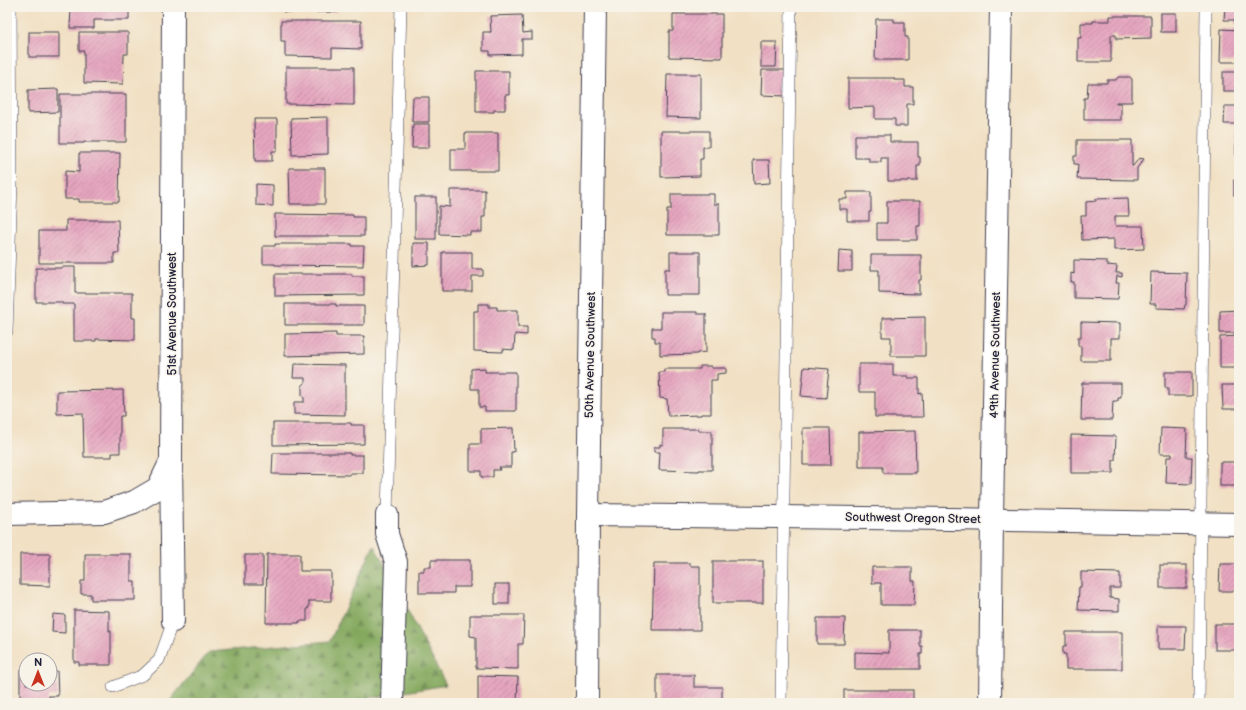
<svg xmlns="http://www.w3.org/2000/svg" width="1246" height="710" font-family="'Balsamiq Sans',sans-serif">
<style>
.forest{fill:url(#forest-firs);stroke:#52644c}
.building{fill:url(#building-hatch)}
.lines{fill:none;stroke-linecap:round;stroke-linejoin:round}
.lane-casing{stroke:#413e4f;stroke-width:12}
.street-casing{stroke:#413e4f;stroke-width:24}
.lane{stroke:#fff;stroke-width:11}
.street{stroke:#fff;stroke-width:22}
.labels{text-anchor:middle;stroke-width:3;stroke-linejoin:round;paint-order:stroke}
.street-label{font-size:12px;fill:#22223b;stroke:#f7f3e8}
</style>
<defs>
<pattern id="forest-firs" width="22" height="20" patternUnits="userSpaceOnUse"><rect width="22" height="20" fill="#82a75c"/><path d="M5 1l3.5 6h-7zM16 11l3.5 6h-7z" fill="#6a884d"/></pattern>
<pattern id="building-hatch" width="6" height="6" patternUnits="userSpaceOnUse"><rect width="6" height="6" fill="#e6a6bf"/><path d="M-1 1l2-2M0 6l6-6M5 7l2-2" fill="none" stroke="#ba879c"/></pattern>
</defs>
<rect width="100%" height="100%" fill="#f7f3e8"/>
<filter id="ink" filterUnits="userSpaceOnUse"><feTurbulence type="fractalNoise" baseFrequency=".025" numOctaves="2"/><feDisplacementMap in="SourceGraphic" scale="8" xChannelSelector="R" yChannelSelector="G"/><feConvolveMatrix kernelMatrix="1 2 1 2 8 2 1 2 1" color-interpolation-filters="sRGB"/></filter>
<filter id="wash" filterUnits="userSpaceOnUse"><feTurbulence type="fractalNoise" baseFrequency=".012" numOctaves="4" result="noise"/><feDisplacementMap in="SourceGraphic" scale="16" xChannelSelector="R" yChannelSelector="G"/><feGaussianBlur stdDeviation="0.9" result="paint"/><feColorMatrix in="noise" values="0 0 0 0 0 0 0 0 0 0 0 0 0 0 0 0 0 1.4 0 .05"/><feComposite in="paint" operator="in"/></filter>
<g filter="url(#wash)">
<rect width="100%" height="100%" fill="#f1e0c3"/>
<!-- forest -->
<polygon class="forest" points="374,545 446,685 341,703 168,703 209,652 330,641"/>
<g id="blocks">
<!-- building -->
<g class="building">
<polygon points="71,7 129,7 129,20 94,20 94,28 70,28"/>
<rect x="284" y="7" width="53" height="5"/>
<polygon points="1225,7 1239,7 1239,24 1235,24 1235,20 1224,20"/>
<rect x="1161" y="13" width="15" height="19"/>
<polygon points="673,14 722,14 722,58 669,57 669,31 673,31"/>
<polygon points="522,15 523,33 532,32 532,39 522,39 522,54 490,55 490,51 483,51 483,32 491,32 490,16"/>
<polygon points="1110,16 1151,16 1151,38 1116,39 1116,35 1111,35 1111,62 1078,62 1078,38 1081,38 1081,23 1093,23 1093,21 1110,21"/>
<polygon points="876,19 894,19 894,22 905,22 905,37 908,37 908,60 875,60"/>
<polygon points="281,21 361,21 361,49 332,48 332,57 285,56 285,41 281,41"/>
<polygon points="1221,29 1239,30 1239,62 1220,62"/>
<rect x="29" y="32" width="30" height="25"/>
<polygon points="79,32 128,32 128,54 124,54 123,84 84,83 84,51 79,51"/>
<polygon points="761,42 777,42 776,67 761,67"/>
<polygon points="286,67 354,67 354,105 286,104"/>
<polygon points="762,70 786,70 786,96 761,95"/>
<polygon points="476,71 509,71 509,95 505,95 505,110 494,110 494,112 476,112"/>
<rect x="1223" y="72" width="16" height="19"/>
<polygon points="667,74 701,74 701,118 666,117"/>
<polygon points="1118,77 1130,77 1132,79 1132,102 1116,102 1116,103 1121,103 1121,120 1084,120 1084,98 1087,98 1088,83 1107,83 1107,80 1116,80"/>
<polygon points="848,78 894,78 894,80 905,80 905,87 913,87 913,104 907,104 907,126 895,126 895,119 875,119 875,107 848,108"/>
<polygon points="58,89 58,112 28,113 28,90"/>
<polygon points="60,94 126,94 126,142 84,142 84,143 60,143"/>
<polygon points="413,97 429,97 429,122 412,122"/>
<polygon points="1225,106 1239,106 1239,124 1224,124"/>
<polygon points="328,117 328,154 292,155 291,118"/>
<polygon points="254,119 277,119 277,151 272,151 272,161 255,161"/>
<polygon points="413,124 429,124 429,148 412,148"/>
<rect x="1236" y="126" width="3" height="32"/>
<polygon points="661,131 709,131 709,147 703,147 703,159 700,159 700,176 661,177"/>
<polygon points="465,133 498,133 498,171 451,171 451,149 465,149"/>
<polygon points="855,135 890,135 890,142 918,142 918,157 920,157 920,166 917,166 917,181 888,181 888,158 881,158 881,162 869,162 869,158 855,158"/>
<polygon points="1077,140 1132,140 1132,166 1133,166 1139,158 1144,159 1137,168 1137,180 1077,179 1078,164 1074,164 1074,156 1077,156"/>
<polygon points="79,153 120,153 119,202 79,202 79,199 65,199 65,171 79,172"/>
<polygon points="753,160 769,160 770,183 754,184"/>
<polygon points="289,168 325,168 325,204 290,204"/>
<rect x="1234" y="180" width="5" height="15"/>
<polygon points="256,184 273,185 273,206 256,205"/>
<polygon points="450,190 485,190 485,217 482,217 482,232 470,232 470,235 439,234 439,206 450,207"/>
<polygon points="847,192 871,192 871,212 869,212 869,221 847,221 847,209 839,209 839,199 847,199"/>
<polygon points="671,194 714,194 714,204 719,204 719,235 667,235 667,209 671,209"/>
<rect x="415" y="197" width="21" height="42"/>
<polygon points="1128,198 1129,216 1115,216 1115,226 1143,226 1144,249 1114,250 1114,239 1082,240 1081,216 1086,216 1086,202 1096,201 1096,199"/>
<polygon points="887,201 920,201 920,226 917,226 917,240 877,240 877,223 887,223"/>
<polygon points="275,214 353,215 353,217 364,217 364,236 275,236"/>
<polygon points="66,220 118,220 119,253 114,253 114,263 39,263 39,231 66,231"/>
<polygon points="413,243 429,243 429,265 413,266"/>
<polygon points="275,244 352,244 352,246 364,246 363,266 275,265 275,264 263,264 263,246 275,246"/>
<polygon points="839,250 852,251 852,271 838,271"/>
<polygon points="442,252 472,252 472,269 483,269 483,276 472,276 472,291 442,291"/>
<polygon points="670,252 700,252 700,295 665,295 665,269 670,269"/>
<polygon points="871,255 921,255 921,280 919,280 919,294 879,293 879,270 871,270"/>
<polygon points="1074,260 1107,261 1107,265 1117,266 1116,273 1122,273 1122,277 1117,276 1116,283 1119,283 1118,299 1074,298 1074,282 1071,282 1071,273 1074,274"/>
<polygon points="62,267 75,267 75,293 132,293 132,318 135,318 135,340 96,339 96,341 74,341 74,304 62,304 62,302 36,302 36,268 62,268"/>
<polygon points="1151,272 1187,273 1186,305 1185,305 1184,309 1156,308 1156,304 1150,304"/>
<polygon points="275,274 352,274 352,276 364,276 364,295 275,296"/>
<polygon points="285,304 336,304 336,306 364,306 364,325 285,325"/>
<polygon points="478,304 489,304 489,307 497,307 497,310 518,310 518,327 527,327 527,335 515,334 514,350 503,349 503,352 474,351 474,311 478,311"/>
<polygon points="1239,310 1239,333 1220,333 1220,311"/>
<polygon points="661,312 697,312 697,314 706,314 706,352 697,353 697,354 660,355 660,342 655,342 655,337 652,337 652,328 661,328"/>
<polygon points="925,317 925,356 891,356 891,337 882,337 882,318"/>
<polygon points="1081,322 1120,323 1120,338 1111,338 1111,361 1081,361 1081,346 1078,346 1078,337 1081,337"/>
<polygon points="336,333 336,336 364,336 364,354 285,356 285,334"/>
<polygon points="1239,336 1239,368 1220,368 1220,337"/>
<polygon points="294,364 345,365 345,415 294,414 294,402 304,402 304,398 302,395 302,386 305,383 305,378 293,378"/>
<polygon points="859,364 893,364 893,376 908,376 908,378 919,378 919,394 922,393 923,417 875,417 875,392 859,392"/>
<polygon points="700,366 711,366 711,368 726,368 726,373 717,374 717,380 711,380 711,414 701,414 701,415 668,416 667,399 660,398 659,372 664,372 664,369 700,369"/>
<polygon points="804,367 829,369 826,398 801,396"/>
<polygon points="485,368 485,372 516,372 516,411 485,411 485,407 479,407 479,389 471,389 471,369"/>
<polygon points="1165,372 1192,372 1192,396 1168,396 1168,388 1165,388"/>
<polygon points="1082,383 1121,383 1121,398 1118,398 1118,401 1113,401 1112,420 1081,420"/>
<polygon points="1222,385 1239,385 1239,409 1223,409"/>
<polygon points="123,390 124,416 120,416 120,453 112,453 112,457 84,457 83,413 57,414 57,391"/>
<polygon points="273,423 351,423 351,425 364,425 364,444 273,445"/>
<polygon points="513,428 514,452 511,452 511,467 499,467 500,470 493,470 493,477 481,477 481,471 470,471 470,444 481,444 481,429"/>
<polygon points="803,428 830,428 831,465 803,465"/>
<polygon points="1161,428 1187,429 1186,457 1192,457 1191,484 1166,483 1167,457 1172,457 1172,454 1160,454"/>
<polygon points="663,429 699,429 699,431 712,431 712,470 699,470 699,471 659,470 660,452 654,452 654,447 660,447 660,444 663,445"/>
<polygon points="915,431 916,473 883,473 883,467 859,467 859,432"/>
<polygon points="1071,435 1116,436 1115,460 1113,460 1113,473 1071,473"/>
<polygon points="273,453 350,453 350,455 363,455 363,473 350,473 350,475 272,474"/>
<rect x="1220" y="462" width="19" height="24"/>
<polygon points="20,554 50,554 50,586 20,585"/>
<polygon points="85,554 131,554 131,581 135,581 135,600 91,600 91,594 81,594 81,581 85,581"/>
<polygon points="267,554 300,554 300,571 331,571 331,601 309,601 309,608 307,608 307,621 299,621 299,623 266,623"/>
<rect x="245" y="555" width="18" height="29"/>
<polygon points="431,560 470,560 470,587 454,587 454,593 419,593 419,571 424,571 424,567 431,567"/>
<rect x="713" y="561" width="50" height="42"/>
<polygon points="654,563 690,563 690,566 700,566 700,630 652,630"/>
<polygon points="1220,564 1239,564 1239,591 1219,591"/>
<rect x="1160" y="565" width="27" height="23"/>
<polygon points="872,567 912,567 912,581 915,581 914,605 881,605 881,583 872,583"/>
<polygon points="1081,572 1120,573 1120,588 1110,588 1110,598 1119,599 1119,611 1078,610 1079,587 1081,587"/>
<rect x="495" y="584" width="14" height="20"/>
<polygon points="74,610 109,611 109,631 111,631 111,665 79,665 79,662 74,662"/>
<polygon points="53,614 65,615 65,633 52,632"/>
<polygon points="470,615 524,615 523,644 518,644 518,669 476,668 476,637 470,636"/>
<polygon points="817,618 845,618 844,644 817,644"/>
<rect x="1215" y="624" width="24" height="26"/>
<polygon points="1158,626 1186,626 1185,649 1158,649"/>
<polygon points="889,630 920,630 920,646 922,646 922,654 920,654 920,669 855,669 855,652 889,653"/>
<polygon points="1066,632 1122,632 1122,669 1066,669 1066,654 1063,654 1063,646 1066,646"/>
<polygon points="20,671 26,671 26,684 50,684 50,671 57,671 58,696 49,696 49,703 20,703"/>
<polygon points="657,675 694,675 694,687 722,687 722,703 657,703"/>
<polygon points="478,676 518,677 517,703 478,703"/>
<rect x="844" y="690" width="69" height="13"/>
</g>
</g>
</g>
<g filter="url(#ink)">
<use href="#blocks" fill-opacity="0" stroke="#413e4f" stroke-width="1"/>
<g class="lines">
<defs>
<g id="lane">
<polyline points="7,331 12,183 11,7"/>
<polyline points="387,515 401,7"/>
<polyline points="113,687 143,675 159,660 173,621"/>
<polyline points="781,703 791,7"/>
<polyline points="1199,703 1206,7"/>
</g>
<g id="street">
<polyline points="7,514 104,512 134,502 158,488 170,463"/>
<polyline points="387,515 387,534 396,562 392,703"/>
<polyline points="588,515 950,519 1239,524"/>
<polyline points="173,621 171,460 173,7"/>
<polyline points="587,703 588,515 595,7"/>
<polyline points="990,703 992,519 1001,7"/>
</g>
</defs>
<!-- lane casing -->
<use href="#lane" class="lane-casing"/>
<!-- street casing -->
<use href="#street" class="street-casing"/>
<!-- lane -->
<use href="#lane" class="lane"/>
<!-- street -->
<use href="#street" class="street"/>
</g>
</g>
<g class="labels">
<!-- street labels -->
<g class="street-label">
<text transform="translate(172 314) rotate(-90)" y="4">51st Avenue Southwest</text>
<text transform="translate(590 355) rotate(-89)" y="4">50th Avenue Southwest</text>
<text transform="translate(995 355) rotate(-89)" y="4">49th Avenue Southwest</text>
<text transform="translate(913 518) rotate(1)" y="4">Southwest Oregon Street</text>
</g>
</g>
<!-- margin -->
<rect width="1246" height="710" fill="none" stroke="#f7f3e8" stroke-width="24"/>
<!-- north arrow -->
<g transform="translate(38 672)"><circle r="19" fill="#f7f3e8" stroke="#a29fa3"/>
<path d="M0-3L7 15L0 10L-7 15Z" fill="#c8321e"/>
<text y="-6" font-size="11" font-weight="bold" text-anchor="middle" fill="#22223b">N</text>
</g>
</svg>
